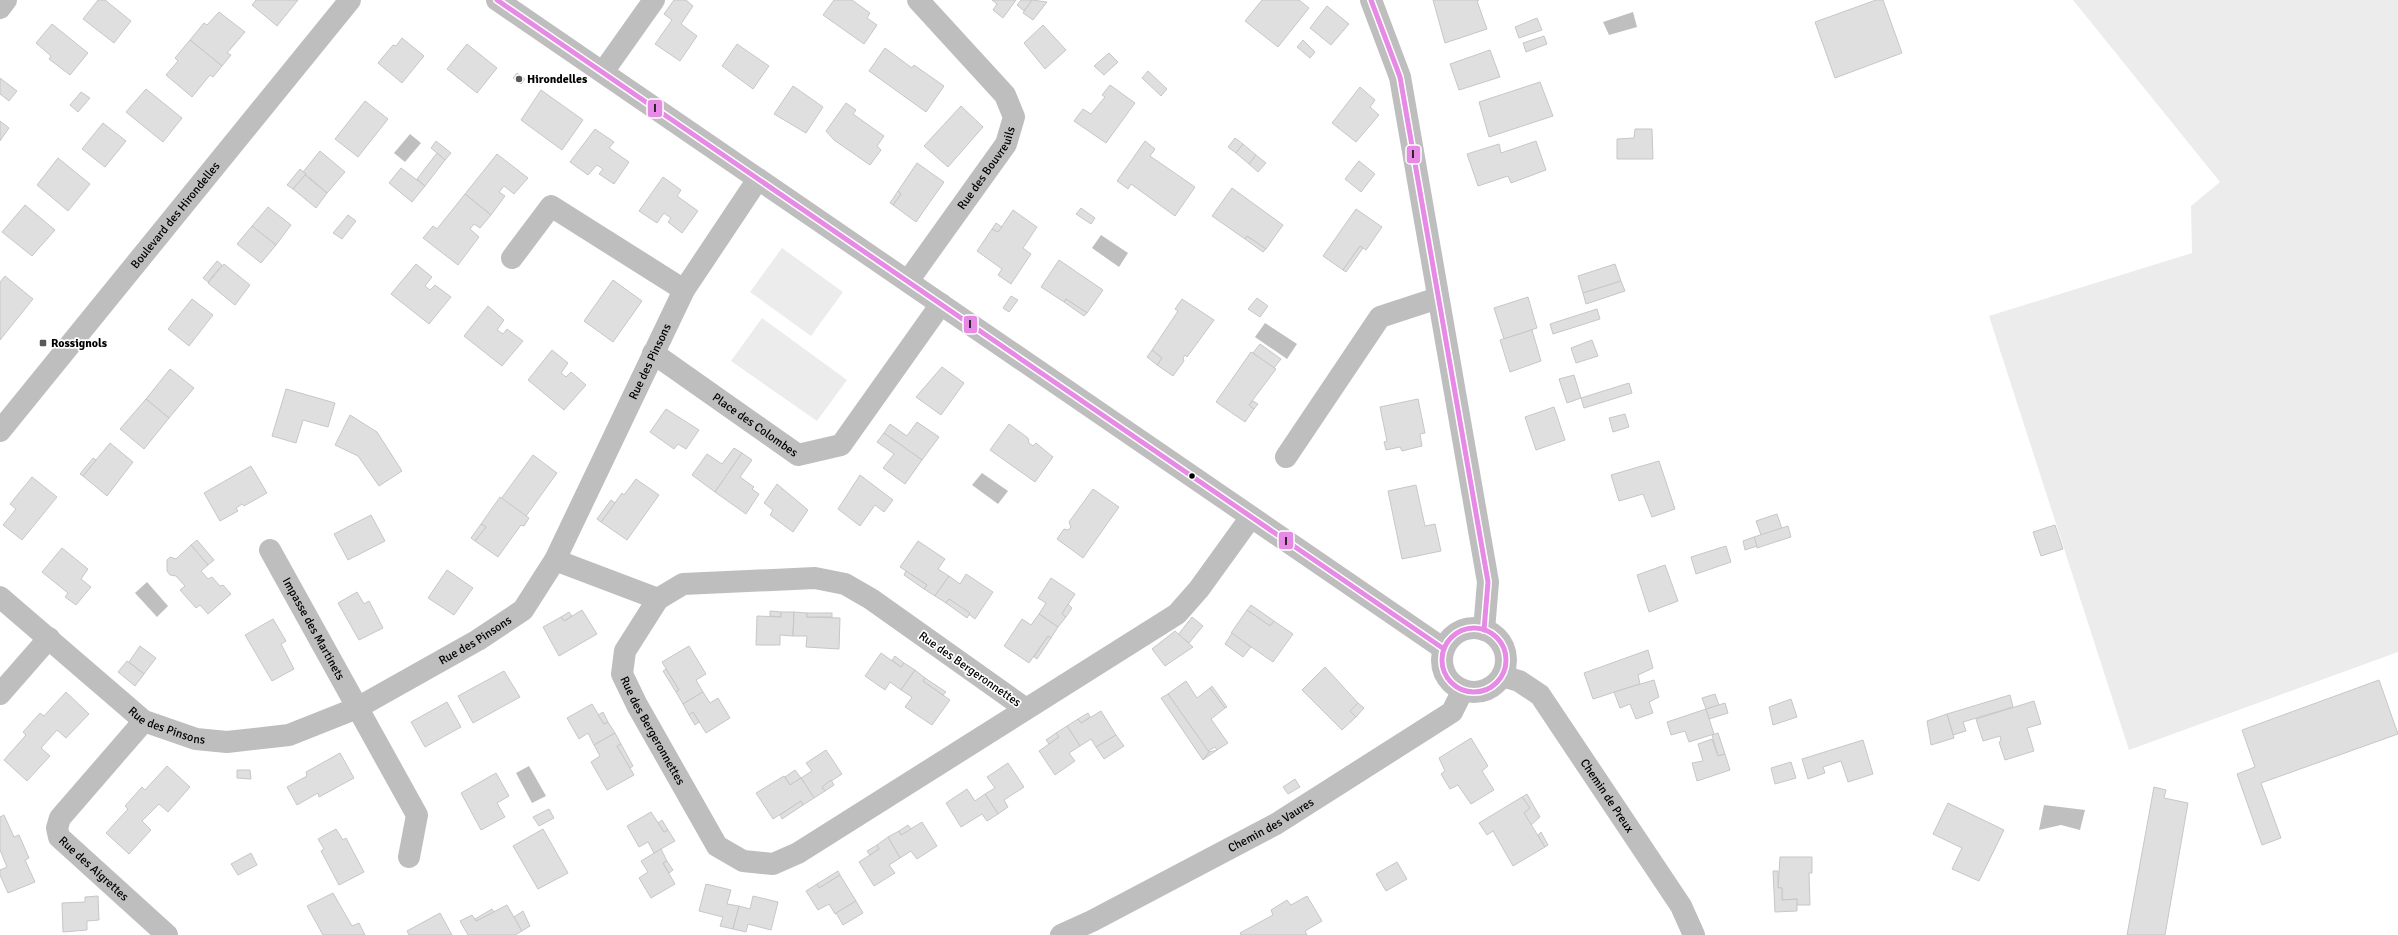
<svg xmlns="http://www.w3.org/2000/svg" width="2398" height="935" font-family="Signika,sans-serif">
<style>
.green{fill:#ececec}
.water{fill:#bfbfbf}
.building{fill:#dfdfdf;stroke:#c7c7c7}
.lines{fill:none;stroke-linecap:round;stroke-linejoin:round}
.street{stroke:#bebebe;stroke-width:22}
.bus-1-casing{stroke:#fff;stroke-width:8}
.bus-1{stroke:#e68ae6;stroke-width:5}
.poi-dot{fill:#595959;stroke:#fff;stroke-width:1.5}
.bus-dot{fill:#000;stroke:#fff;stroke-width:1.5}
.labels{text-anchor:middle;stroke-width:3.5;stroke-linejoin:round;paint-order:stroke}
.poi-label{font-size:12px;font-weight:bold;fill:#000;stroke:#fff;text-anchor:start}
.street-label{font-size:12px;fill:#000;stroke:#fff}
.line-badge{stroke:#fff;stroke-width:1.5}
.pale-badge-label{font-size:11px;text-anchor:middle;font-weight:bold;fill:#111}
</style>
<rect width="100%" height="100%" fill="#fff"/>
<!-- green -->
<g class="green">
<polygon points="2073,0 2398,0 2398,652 2129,750 1989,316 2192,253 2191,206 2220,182"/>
<polygon points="782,248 843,292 811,336 750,292"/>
<polygon points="762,318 847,380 817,421 731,361"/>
</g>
<!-- water -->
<g class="water">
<polygon points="1633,12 1637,27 1609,35 1603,22"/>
<polygon points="410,134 421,143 405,162 394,153"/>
<polygon points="1101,235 1128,253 1119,267 1092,248"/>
<polygon points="1265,323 1297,344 1287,359 1255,337"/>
<polygon points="982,473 1008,491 998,504 972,485"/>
<polygon points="147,582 168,606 157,617 135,593"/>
<polygon points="529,766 546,796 532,803 516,773"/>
<polygon points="2044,805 2085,810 2080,830 2061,825 2039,830"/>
</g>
<!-- building -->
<g class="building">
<polygon points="98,0 105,0 131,21 114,43 83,19"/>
<polygon points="256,0 298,0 277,26 252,5"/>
<polygon points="674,0 686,0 693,6 681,24 697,36 680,61 655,44 672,20 664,14"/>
<polygon points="834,0 852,0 870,13 867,18 877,25 864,44 823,15"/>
<polygon points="992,0 1016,0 1003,18 993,10 997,4"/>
<polygon points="1021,0 1032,0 1024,11 1017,5"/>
<polygon points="1032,0 1047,2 1033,20 1023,13"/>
<polygon points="1262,0 1299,0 1309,8 1278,47 1245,21"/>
<polygon points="1433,0 1479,0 1477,1 1487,29 1445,43"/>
<polygon points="1876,0 1883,0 1902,53 1835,78 1815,22"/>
<polygon points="1327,6 1349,24 1331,45 1310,28"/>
<polygon points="219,12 245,32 227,53 231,55 222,66 190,40 204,23 207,25"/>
<polygon points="1537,18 1542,30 1519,38 1515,27"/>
<polygon points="52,24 88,53 70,75 49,59 51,56 36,43"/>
<polygon points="1043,25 1066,50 1045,69 1024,43"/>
<polygon points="1544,36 1547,44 1526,52 1523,43"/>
<polygon points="402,38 424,56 402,83 378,63 393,45 396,46"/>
<polygon points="190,40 222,66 213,77 210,75 192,97 166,75 178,61 175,58"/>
<polygon points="1303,40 1315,52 1310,58 1297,47"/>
<polygon points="467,44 497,68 477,93 447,69"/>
<polygon points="737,44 769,66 753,89 722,66"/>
<polygon points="885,48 912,68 914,65 944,86 926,112 869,71"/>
<polygon points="1490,50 1500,77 1459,90 1450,64"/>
<polygon points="1109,53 1118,62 1104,75 1094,66"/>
<polygon points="1148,71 1167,89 1161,96 1142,78"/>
<polygon points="517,73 525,79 521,84 513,78"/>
<polygon points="0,78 17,91 9,101 0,94"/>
<polygon points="1540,82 1553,116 1489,137 1479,102"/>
<polygon points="1110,85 1135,103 1106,143 1074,121 1083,109 1091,114 1105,97 1102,95"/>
<polygon points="793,86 823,107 806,133 774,114"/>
<polygon points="1360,87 1375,100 1370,107 1379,115 1356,142 1332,123"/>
<polygon points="146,89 182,118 163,142 126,112"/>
<polygon points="541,90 583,120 562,150 521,120"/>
<polygon points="81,92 90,98 78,112 70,105"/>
<polygon points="365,101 388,119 358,157 335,139"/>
<polygon points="846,103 856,110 853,114 884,136 877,146 881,150 870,165 834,140 826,131"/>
<polygon points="961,106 983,127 948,167 924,146"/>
<polygon points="0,121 9,128 0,141"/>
<polygon points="103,123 126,141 105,167 82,149"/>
<polygon points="595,129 614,142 609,148 629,162 614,184 599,174 603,169 597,165 588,175 570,162"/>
<polygon points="1635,129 1652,129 1653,159 1617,159 1617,139 1634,138"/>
<polygon points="1235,138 1243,144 1236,153 1228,147"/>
<polygon points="436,141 451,153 445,160 431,148"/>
<polygon points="1145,141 1155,149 1150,156 1195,187 1175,216 1131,184 1128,189 1117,181"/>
<polygon points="1536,141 1546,170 1511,183 1508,176 1478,186 1467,154 1499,144 1501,153"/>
<polygon points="1243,144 1256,155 1249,164 1236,153"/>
<polygon points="320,151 345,172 327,193 303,172"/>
<polygon points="437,153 445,160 425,186 417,179"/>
<polygon points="497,154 528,178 514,194 504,186 499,192 505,196 491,215 465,194"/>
<polygon points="1256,155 1266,163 1258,172 1249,164"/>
<polygon points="58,158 90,184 68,211 37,185"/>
<polygon points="1359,161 1375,174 1361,192 1345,179"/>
<polygon points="917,163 944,182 916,222 893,205 901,194 898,191"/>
<polygon points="401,168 425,186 412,202 389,183"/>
<polygon points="300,169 306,174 293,189 287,185"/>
<polygon points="305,175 327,193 316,208 293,189"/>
<polygon points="663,177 681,190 677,196 698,211 682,233 668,222 671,218 664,213 657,223 639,211"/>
<polygon points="1232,188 1283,225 1266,249 1247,236 1245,239 1212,216"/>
<polygon points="898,191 901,194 893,205 890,203"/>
<polygon points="465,194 491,215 480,228 474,224 470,229 479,237 458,265 423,238 433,226 437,229"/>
<polygon points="25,205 55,230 32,256 2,232"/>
<polygon points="268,207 291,225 276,245 252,226"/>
<polygon points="1081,208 1095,218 1091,224 1076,214"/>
<polygon points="1356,209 1382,227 1366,250 1360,246 1343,270 1323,256"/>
<polygon points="1013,210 1037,227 1023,248 1031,254 1011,284 998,275 1002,269 977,251 992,229 998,232"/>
<polygon points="348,215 356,221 342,239 333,233"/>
<polygon points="996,223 1002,227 998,232 992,229"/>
<polygon points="252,226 276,245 261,263 237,244"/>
<polygon points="1247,236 1266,249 1263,252 1245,239"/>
<polygon points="1360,246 1363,248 1346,272 1343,270"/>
<polygon points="1059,260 1103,290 1087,313 1066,299 1064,302 1041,287"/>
<polygon points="217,261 222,265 208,282 203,278"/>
<polygon points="224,264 250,285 235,305 208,283"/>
<polygon points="416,264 432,277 425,286 430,290 435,285 451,297 429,324 391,294"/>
<polygon points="1615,264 1621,281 1583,293 1578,276"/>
<polygon points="5,276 33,299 0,340 0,282"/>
<polygon points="613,280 642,301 613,342 584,321"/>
<polygon points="1621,281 1625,291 1586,304 1583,293"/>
<polygon points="1011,296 1018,300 1009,312 1003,308"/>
<polygon points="1528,297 1537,328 1504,339 1494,308"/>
<polygon points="1257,298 1268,306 1260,317 1248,309"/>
<polygon points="192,299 213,315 189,346 168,329"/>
<polygon points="1066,299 1087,313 1084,316 1064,302"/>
<polygon points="1182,299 1214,320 1187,357 1185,355 1183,358 1184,361 1173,376 1157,365 1162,358 1152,350 1178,311 1175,309"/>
<polygon points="488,306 504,320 497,330 503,334 507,329 523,341 502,366 464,336"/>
<polygon points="1597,309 1600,319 1553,334 1550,324"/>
<polygon points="1532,330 1541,361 1510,372 1500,340"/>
<polygon points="1592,340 1598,356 1576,363 1571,348"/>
<polygon points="1260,344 1281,359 1274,368 1253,353"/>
<polygon points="552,350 568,363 561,373 566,377 571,372 586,385 564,410 528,380"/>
<polygon points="1152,350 1162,358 1157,365 1147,357"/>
<polygon points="1251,352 1276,369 1249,405 1254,409 1245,422 1216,402"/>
<polygon points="942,367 964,383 941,415 916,397"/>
<polygon points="170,369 194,388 169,418 146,399"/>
<polygon points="1574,375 1581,398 1567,403 1559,379"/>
<polygon points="1629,383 1632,393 1584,408 1581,398"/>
<polygon points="286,389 335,403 328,427 303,420 296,443 272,436"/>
<polygon points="146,399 169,418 144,449 120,429"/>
<polygon points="1418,399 1425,433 1420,434 1422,446 1402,451 1400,447 1386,450 1384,442 1387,441 1380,407"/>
<polygon points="1253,401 1258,404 1254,409 1249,405"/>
<polygon points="1554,407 1565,440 1536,450 1525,417"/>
<polygon points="666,409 699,430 686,449 678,444 674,449 650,432"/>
<polygon points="1625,414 1629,427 1613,432 1609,418"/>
<polygon points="350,415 377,432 402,471 379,486 358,456 335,445"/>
<polygon points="917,422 939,437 922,460 884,433 890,424 907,436"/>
<polygon points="1009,424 1028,438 1029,443 1033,446 1036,443 1053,457 1035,482 990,450"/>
<polygon points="884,433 922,460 905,484 883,468 894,454 877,442"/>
<polygon points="110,443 133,462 107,496 83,476"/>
<polygon points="734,448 742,453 715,492 692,475 707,454 722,464"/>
<polygon points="742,453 752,460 740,477 754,487 752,489 759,494 746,514 715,492"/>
<polygon points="533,455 557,473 526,516 501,499"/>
<polygon points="93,458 96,460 83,476 80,474"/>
<polygon points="1659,461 1675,509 1652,517 1643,494 1619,501 1611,475"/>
<polygon points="251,466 267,493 244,506 242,504 236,508 238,511 220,521 204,493"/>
<polygon points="860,475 893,500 884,512 875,505 860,526 838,509"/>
<polygon points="32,477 57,497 22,540 3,525 16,509 10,504"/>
<polygon points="636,479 659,495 627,540 601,522 622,493 624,495"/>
<polygon points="777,484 808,510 793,532 770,515 773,510 764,503"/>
<polygon points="1416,485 1425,526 1435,524 1441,551 1402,559 1388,491"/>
<polygon points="1093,489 1119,507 1083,558 1057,539 1064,529 1068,530 1071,527 1069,522"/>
<polygon points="500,497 529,518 524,526 521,525 498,557 475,541 486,527 481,524"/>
<polygon points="611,500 615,503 601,522 597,519"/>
<polygon points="1777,514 1782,529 1761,535 1756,521"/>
<polygon points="371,515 385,541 348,560 334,534"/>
<polygon points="481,524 486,527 475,541 471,538"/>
<polygon points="2055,525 2063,549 2041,556 2033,532"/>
<polygon points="1788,526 1791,537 1757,548 1754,537"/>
<polygon points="1754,537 1757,546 1745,550 1743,541"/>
<polygon points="197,540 214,560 208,565 191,545"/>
<polygon points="918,541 945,559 938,569 949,576 935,596 924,589 927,585 900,567"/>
<polygon points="191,545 208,565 201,571 208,579 212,577 220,586 223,585 231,594 208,614 200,605 196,608 180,590 185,586 176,576 170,575 167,571 167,560 170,557 176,559"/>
<polygon points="1726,546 1731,562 1696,574 1691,557"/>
<polygon points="62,548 88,569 81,579 91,587 76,605 65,597 68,593 42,572"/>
<polygon points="1665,565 1678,601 1649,612 1637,575"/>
<polygon points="447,570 473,588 454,615 428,598"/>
<polygon points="906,571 927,585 924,589 904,575"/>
<polygon points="966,574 993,592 975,619 949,599 946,603 935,596 949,576 960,584"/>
<polygon points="1051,578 1075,594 1062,614 1066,617 1058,627 1039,614 1046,603 1038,598"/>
<polygon points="357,592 364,604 369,601 383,628 359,640 338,603"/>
<polygon points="949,599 970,613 967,618 946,603"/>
<polygon points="1068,604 1072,608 1066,617 1062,614"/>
<polygon points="1251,605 1274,621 1270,626 1247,610"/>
<polygon points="582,610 597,634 559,656 543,627 561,617 564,621"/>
<polygon points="1247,610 1270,626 1274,621 1293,634 1273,662 1231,633"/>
<polygon points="770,611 781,612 781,617 770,616"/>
<polygon points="569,612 572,616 564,621 561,617"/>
<polygon points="781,612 794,612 793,636 780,635 780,645 756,645 757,616 781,617"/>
<polygon points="794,612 807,613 807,617 840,618 839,649 806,647 807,636 793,636"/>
<rect x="807" y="613" width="25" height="4"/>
<polygon points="1039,614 1058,627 1051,638 1048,636 1029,663 1004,646 1022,619 1031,625"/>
<polygon points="1192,617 1203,626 1189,643 1178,635"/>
<polygon points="273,619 286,641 281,644 294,669 272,681 245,635"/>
<polygon points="1175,631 1193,647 1165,666 1152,649"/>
<polygon points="1232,633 1251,647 1243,657 1225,644"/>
<polygon points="1048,636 1051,638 1037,659 1034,657"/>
<polygon points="140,646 156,658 144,674 129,662"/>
<polygon points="689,646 706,674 696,680 703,692 683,704 676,692 679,690 662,662"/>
<polygon points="1648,650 1653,668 1638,675 1640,684 1593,699 1584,673"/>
<polygon points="881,653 901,667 904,663 915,670 901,690 890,682 885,690 865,676"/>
<polygon points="895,656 904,663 901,667 892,660"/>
<polygon points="127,661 144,674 135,686 118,672"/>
<polygon points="1325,667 1358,703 1350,711 1356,717 1342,730 1302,690"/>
<polygon points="666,669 679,690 676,692 663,671"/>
<polygon points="915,670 925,678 923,681 950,700 932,725 905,707 912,697 901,690"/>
<polygon points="504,671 520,697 473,723 458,696"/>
<polygon points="925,678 946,692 943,695 923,681"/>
<polygon points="1654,680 1659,697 1649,702 1653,713 1636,719 1630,704 1620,708 1614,692"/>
<polygon points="2379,680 2398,734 2261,783 2281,838 2262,845 2237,774 2255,767 2242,730"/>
<polygon points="1186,681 1197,698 1210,688 1225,708 1211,719 1228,743 1217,750 1215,747 1208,751 1168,694"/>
<polygon points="1212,686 1227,707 1225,708 1210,688"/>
<polygon points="66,692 89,714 66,738 57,730 41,748 50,756 27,781 4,760 26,735 23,732 40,713 44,716"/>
<polygon points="703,692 710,703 718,698 730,718 706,733 693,712 689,715 683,704"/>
<polygon points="1168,694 1209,752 1203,760 1161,698"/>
<polygon points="1715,694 1719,705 1706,709 1702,698"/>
<polygon points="2010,695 2013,707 1963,722 1966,731 1953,735 1947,714"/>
<polygon points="1791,699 1797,717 1773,725 1769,707"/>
<polygon points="2034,701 2041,724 2027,728 2034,751 2005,760 1999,742 2001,741 2000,736 1983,741 1976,719"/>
<polygon points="447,702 461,727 425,747 411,722"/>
<polygon points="1358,703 1364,708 1356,717 1350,711"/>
<polygon points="1725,703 1728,713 1709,719 1706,709"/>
<polygon points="592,704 604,724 608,722 615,733 594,745 588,733 579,739 567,718"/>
<polygon points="1706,709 1714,734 1689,742 1685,731 1671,735 1667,722"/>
<polygon points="1101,711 1116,735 1096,747 1091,739 1080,746 1067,726 1078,719 1081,723"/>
<polygon points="603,712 608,722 604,724 598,715"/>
<polygon points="693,712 699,722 695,725 689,715"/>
<polygon points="1088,713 1090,717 1081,723 1078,719"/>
<polygon points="1947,714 1954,738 1931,745 1927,721"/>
<polygon points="1067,726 1080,746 1069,753 1075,761 1055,775 1039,751 1059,737 1056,733"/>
<polygon points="615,733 621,744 617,746 634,775 607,790 591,762 600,756 594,745"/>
<polygon points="1056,733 1059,737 1049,744 1046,740"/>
<polygon points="1718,733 1725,754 1718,756 1712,735"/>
<polygon points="1116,735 1124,746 1104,759 1096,747"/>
<polygon points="1471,738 1488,766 1482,771 1494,790 1471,804 1458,785 1450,789 1441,774 1445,771 1439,758"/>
<polygon points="1712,739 1718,756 1725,754 1730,770 1697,781 1692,763 1703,761 1698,744"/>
<polygon points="1863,740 1873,774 1848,782 1841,761 1823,767 1825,773 1808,779 1802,759"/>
<polygon points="621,744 633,766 630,768 617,746"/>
<polygon points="826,750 842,774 822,787 825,791 814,798 801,778 812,771 806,763"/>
<polygon points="1217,750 1203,760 1209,752"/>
<polygon points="340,753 354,778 319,797 318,793 297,805 287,787 307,776 306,772"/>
<polygon points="1791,762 1796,778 1775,784 1771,768"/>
<polygon points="1008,763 1024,787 1004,800 1008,807 998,814 985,794 995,788 987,777"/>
<polygon points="167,766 190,787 168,812 159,804 142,821 151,830 129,854 106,833 128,809 125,806 142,787 145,790"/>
<polygon points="237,770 250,770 251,779 237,778"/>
<polygon points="795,770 801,778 790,785 785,777"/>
<polygon points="496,773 509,796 497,803 505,817 481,830 461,793"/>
<polygon points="784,776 790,785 801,778 814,798 803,805 801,801 773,819 756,793"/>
<polygon points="1295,779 1300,787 1288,794 1283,787"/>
<polygon points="831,780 834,785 825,791 822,787"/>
<polygon points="2154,787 2166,790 2164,798 2188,803 2165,935 2127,935"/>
<polygon points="967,789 975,801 985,794 998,814 987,821 982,814 961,827 946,803"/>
<polygon points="1527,794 1540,817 1531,825 1524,813 1530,808 1522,797"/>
<polygon points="1522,797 1530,808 1524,813 1545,847 1513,866 1493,831 1487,835 1479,823"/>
<polygon points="801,801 803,805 782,819 780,815"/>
<polygon points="1948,803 2004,830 1979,881 1952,869 1962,848 1933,834"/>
<polygon points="549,809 554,818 539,826 533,817"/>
<polygon points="651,812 664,832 668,830 675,841 654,853 648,842 639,847 627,826"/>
<polygon points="4,815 14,837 19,835 29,858 25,860 35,882 8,893 0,875 0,870 7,867 0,850 0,817"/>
<polygon points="662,820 668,830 664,832 658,823"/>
<polygon points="922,822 937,846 917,859 911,851 900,858 888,837 899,831 901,835"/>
<polygon points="908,825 911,829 901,835 899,831"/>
<polygon points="336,829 343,840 346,838 364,872 339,885 321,851 324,849 318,839"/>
<polygon points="543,829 568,873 538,889 513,846"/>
<polygon points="1541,832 1548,845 1545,847 1538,835"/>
<polygon points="888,837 900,858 889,865 895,873 874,886 859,862 879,849 877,845"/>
<polygon points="877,845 879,849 870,855 867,851"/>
<polygon points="661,849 667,861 663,863 675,884 651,898 639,878 648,872 641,861"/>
<polygon points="251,853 257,865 238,875 231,864"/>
<polygon points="1780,857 1812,857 1812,873 1809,873 1810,905 1797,905 1797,899 1782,900 1782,888 1778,888"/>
<polygon points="667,861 673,870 669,873 663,863"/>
<polygon points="1397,862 1407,879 1386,891 1376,874"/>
<polygon points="838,871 840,875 819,888 817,884"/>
<polygon points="1773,871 1778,871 1778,888 1782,888 1782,900 1797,899 1797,911 1775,912"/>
<polygon points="840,875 856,901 835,914 829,904 818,910 806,891 817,884 819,888"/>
<polygon points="706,884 731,890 727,904 739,906 733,929 720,926 723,917 699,911"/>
<polygon points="333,893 352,926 359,923 365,935 323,935 307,906"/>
<polygon points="98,896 99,920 87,921 87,930 63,932 62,903 85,902 85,897"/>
<polygon points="753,896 778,902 771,930 748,924 746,932 733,929 739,906 750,909"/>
<polygon points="1307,896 1322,921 1305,931 1307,935 1241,935 1240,933 1273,915 1271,910 1287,900 1291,905"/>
<polygon points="856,901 863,913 843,925 836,913"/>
<polygon points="507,905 522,931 515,935 468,935 460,921 472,915 476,921"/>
<polygon points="492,909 494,912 476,921 475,919"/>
<polygon points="523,911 530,926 522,931 514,917"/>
<polygon points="440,913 452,935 409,935 407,931"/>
</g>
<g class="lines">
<!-- street -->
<g class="street">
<polyline points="497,0 1444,649"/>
<polyline points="1371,0 1400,77 1488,582 1484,630"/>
<polyline points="0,8 6,0"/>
<polyline points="603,72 654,0"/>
<polyline points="512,258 551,206 684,290"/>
<path id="s1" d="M908 281 1006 144 1014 117 1005 95 918 0"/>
<path id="s2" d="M653 353 798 455 841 445 941 304"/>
<path id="s3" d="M0 431 350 0"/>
<polyline points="1286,457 1380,317 1438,298"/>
<path id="s4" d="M270 550 417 815 409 857"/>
<polyline points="555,560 658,599"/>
<path id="s5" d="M0 597 144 721 196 739 227 742 289 735 357 708 478 640 523 610 555 560 684 290 758 179"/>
<circle cx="1474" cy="660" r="32"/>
<path id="s6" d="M1502 676 1519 681 1540 695 1681 906 1694 935"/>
<polyline points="0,694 49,638"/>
<path id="s7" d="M1026 709 871 599 845 584 815 578 683 584 658 599 625 651 622 674 637 705 717 846 743 861 773 864 798 853 1177 614 1199 589 1251 517"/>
<path id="s8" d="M144 721 60 818 57 828 59 837 167 935"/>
<path id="s9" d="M1061 935 1092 921 1276 824 1452 712 1463 690"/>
</g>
<defs>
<g id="bus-1">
<polyline points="497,0 1444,649"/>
<polyline points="1371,0 1400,77 1488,582 1484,630"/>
<circle cx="1474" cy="660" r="32"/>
</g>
</defs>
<!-- bus-1 casing -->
<use href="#bus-1" class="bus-1-casing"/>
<!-- bus-1 -->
<use href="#bus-1" class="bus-1"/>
</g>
<!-- markers -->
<g class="poi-dot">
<circle cx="519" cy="79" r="4"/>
<rect x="39" y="339" width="8" height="8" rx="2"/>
</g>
<circle class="bus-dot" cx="1192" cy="476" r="3.5"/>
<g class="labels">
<!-- poi labels -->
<g class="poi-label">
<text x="527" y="83">Hirondelles</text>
<text x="51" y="347">Rossignols</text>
</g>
<!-- street labels -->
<g class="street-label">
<text dy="4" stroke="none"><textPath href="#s1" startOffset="138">Rue des Bouvreuils</textPath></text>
<text dy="4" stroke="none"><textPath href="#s3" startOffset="278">Boulevard des Hirondelles</textPath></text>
<text dy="4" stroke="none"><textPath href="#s5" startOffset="884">Rue des Pinsons</textPath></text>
<text dy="4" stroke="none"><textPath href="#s2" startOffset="125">Place des Colombes</textPath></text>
<text dy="4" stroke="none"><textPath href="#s4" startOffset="90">Impasse des Martinets</textPath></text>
<text dy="4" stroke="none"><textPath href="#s5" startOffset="548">Rue des Pinsons</textPath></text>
<text transform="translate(970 669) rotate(35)" y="4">Rue des Bergeronnettes</text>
<text dy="4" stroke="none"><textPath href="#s5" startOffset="213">Rue des Pinsons</textPath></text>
<text dy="4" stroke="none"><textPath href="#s7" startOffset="561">Rue des Bergeronnettes</textPath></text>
<text dy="4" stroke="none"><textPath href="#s6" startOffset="164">Chemin de Preux</textPath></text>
<text dy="4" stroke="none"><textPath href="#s9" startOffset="237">Chemin des Vaures</textPath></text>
<text dy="4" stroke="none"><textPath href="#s8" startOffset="195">Rue des Aigrettes</textPath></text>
</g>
</g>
<g class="line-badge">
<rect x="647" y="99" width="16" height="19" rx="4" fill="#e68ae6"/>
<rect x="1406" y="145" width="15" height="19" rx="4" fill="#e68ae6"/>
<rect x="963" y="315" width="15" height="19" rx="4" fill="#e68ae6"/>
<rect x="1278" y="531" width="16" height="19" rx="4" fill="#e68ae6"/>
</g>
<g class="pale-badge-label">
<text x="655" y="112">I</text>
<text x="1413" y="158">I</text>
<text x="970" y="328">I</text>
<text x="1286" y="545">I</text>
</g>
</svg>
